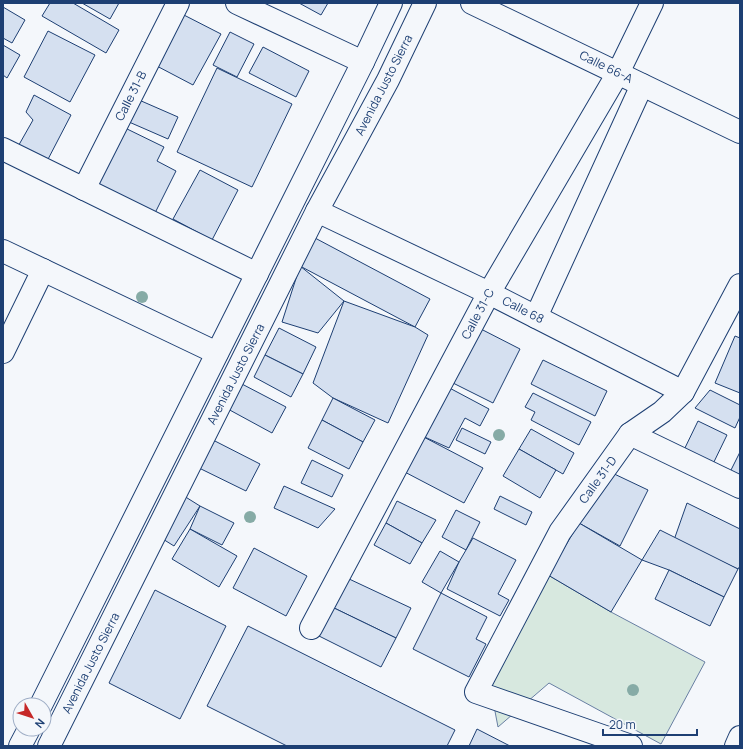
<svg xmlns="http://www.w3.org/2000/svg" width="743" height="749" font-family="Manrope,sans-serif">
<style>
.green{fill:#d7e8df;stroke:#687fa3}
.building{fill:#d5e0f0;stroke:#1d3f73}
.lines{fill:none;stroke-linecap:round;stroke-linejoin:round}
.minor-casing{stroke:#1d3f73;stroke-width:24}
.minor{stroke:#f4f7fb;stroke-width:22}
.tree{fill:#86aba6}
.labels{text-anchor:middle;stroke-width:3;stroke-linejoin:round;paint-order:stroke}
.street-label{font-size:12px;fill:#1d3f73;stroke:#f4f7fb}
</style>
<rect width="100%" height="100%" fill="#f4f7fb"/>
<!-- green -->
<polygon class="green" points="548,575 611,612 705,662 661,744 549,683 498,727 489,680"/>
<!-- building -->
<g class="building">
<polygon points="50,3 73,3 119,30 106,53 42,16"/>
<polygon points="82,3 119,3 110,19"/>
<polygon points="299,3 328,3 321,15"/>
<polygon points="3,7 25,20 12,43 3,38"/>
<polygon points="180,13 221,34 193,85 153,64"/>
<polygon points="48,31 95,55 70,102 24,77"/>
<polygon points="230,32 254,44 237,77 213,65"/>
<polygon points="3,45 20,55 7,78 3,75"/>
<polygon points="263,47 309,71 296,97 249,73"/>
<polygon points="217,68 292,104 252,187 177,152"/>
<polygon points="34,95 71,115 45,165 16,150 33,120 26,112"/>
<polygon points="139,100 178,117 168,139 129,122"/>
<polygon points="123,127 164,147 157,161 176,171 153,217 93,188"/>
<polygon points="200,170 238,190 212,240 173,219"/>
<polygon points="315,238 430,299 415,327 300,266"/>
<polygon points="300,266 344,301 318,333 282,322"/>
<polygon points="344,301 415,327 428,335 388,423 333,398 313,383"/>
<polygon points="477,327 520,349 493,403 449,381"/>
<polygon points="279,328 316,347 303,374 265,355"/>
<polygon points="735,336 740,338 740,393 715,383"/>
<polygon points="265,355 303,374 291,397 254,377"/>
<polygon points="543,360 607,391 595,416 531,384"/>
<polygon points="240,383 286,407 272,433 226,408"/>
<polygon points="442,384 489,409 480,426 465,418 449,448 418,434"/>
<polygon points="710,390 740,405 740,417 735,428 695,408"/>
<polygon points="533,393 591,422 579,445 531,420 535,412 525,407"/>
<polygon points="333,398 375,420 363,442 322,420"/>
<polygon points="322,420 363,442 349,469 308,448"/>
<polygon points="698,421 727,435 711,468 682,454"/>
<polygon points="462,428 491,442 485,454 456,440"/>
<polygon points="531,429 574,453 563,474 519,449"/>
<polygon points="418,434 483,468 464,503 399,469"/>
<polygon points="211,439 260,464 246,491 197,467"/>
<polygon points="519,449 556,470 540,498 503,476"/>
<polygon points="740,452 740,482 728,476"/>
<polygon points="312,460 343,475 332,497 301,483"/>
<polygon points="608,471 648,490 620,546 579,523"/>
<polygon points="284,486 335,509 318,528 274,508"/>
<polygon points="184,496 200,506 174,546 158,536"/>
<polygon points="500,496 532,512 526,525 494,509"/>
<polygon points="397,501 436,520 422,543 386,523"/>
<polygon points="687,503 740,529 740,566 738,569 674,540"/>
<polygon points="200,506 234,523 222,545 190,529"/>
<polygon points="456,510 480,522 466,550 442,537"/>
<polygon points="386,523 422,543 410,564 374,545"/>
<polygon points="579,523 642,560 611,612 548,575"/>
<polygon points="190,529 237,556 219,587 172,559"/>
<polygon points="660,530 738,569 724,597 669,570 642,560"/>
<polygon points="473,538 516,560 498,594 509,600 500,616 447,589 459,562"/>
<polygon points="254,548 307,576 286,616 233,588"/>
<polygon points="440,551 459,562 441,593 422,582"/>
<polygon points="669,570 724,597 710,626 655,599"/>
<polygon points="347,578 411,608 396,638 332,607"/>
<polygon points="155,590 226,626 180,719 109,683"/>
<polygon points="441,593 487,617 476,639 486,644 469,677 413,649"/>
<polygon points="332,607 396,638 381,667 319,636"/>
<polygon points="248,626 455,730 447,746 287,746 207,706"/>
<polygon points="477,729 510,746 469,746"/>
</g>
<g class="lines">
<defs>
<g id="minor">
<polyline points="237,3 363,62"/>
<polyline points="472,3 740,132"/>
<polyline points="3,149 257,274"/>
<polyline points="84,189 178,3"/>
<polyline points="317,211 489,293 683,392"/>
<polyline points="3,251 217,353"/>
<polyline points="536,317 642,85"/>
<polyline points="3,352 43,270"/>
<polyline points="630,434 740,487"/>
<polyline points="311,628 489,293 618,73 652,3"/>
<polyline points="41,705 363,62 391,3"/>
<polyline points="20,746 29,729"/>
<polyline points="49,746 317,211 388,80 425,3"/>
<polyline points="631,746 476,692 560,532 630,434 662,412 683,392 740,285"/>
<polyline points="736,746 740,737"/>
</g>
</defs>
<!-- minor casing -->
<use href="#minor" class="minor-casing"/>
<!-- minor -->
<use href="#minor" class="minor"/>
</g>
<!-- trees -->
<g class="tree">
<circle cx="142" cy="297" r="6"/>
<circle cx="499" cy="435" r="6"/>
<circle cx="250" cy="517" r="6"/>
<circle cx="633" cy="690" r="6"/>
</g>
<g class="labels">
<!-- street labels -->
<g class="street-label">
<text transform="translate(606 67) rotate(26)" y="4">Calle 66-A</text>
<text transform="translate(384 85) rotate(-63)" y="4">Avenida Justo Sierra</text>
<text transform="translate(131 96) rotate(-63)" y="4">Calle 31-B</text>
<text transform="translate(523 310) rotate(27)" y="4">Calle 68</text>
<text transform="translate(478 314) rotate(-62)" y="4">Calle 31-C</text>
<text transform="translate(236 374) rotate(-63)" y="4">Avenida Justo Sierra</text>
<text transform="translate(598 480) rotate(-54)" y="4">Calle 31-D</text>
<text transform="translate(91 663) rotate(-63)" y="4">Avenida Justo Sierra</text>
</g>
</g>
<!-- border -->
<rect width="743" height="749" fill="none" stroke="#1d3f73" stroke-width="8"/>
<!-- north arrow -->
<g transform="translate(32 717) rotate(129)"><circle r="19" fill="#f4f7fb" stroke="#9eadc5"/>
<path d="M0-3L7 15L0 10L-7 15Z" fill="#c62828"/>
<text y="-6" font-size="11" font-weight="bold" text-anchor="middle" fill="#1d3f73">N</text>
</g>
<!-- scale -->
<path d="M603 729v6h94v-6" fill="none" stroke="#1d3f73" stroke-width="2"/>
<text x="609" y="729" font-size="12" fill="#1d3f73" stroke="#f4f7fb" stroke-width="3" paint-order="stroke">20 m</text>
</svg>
